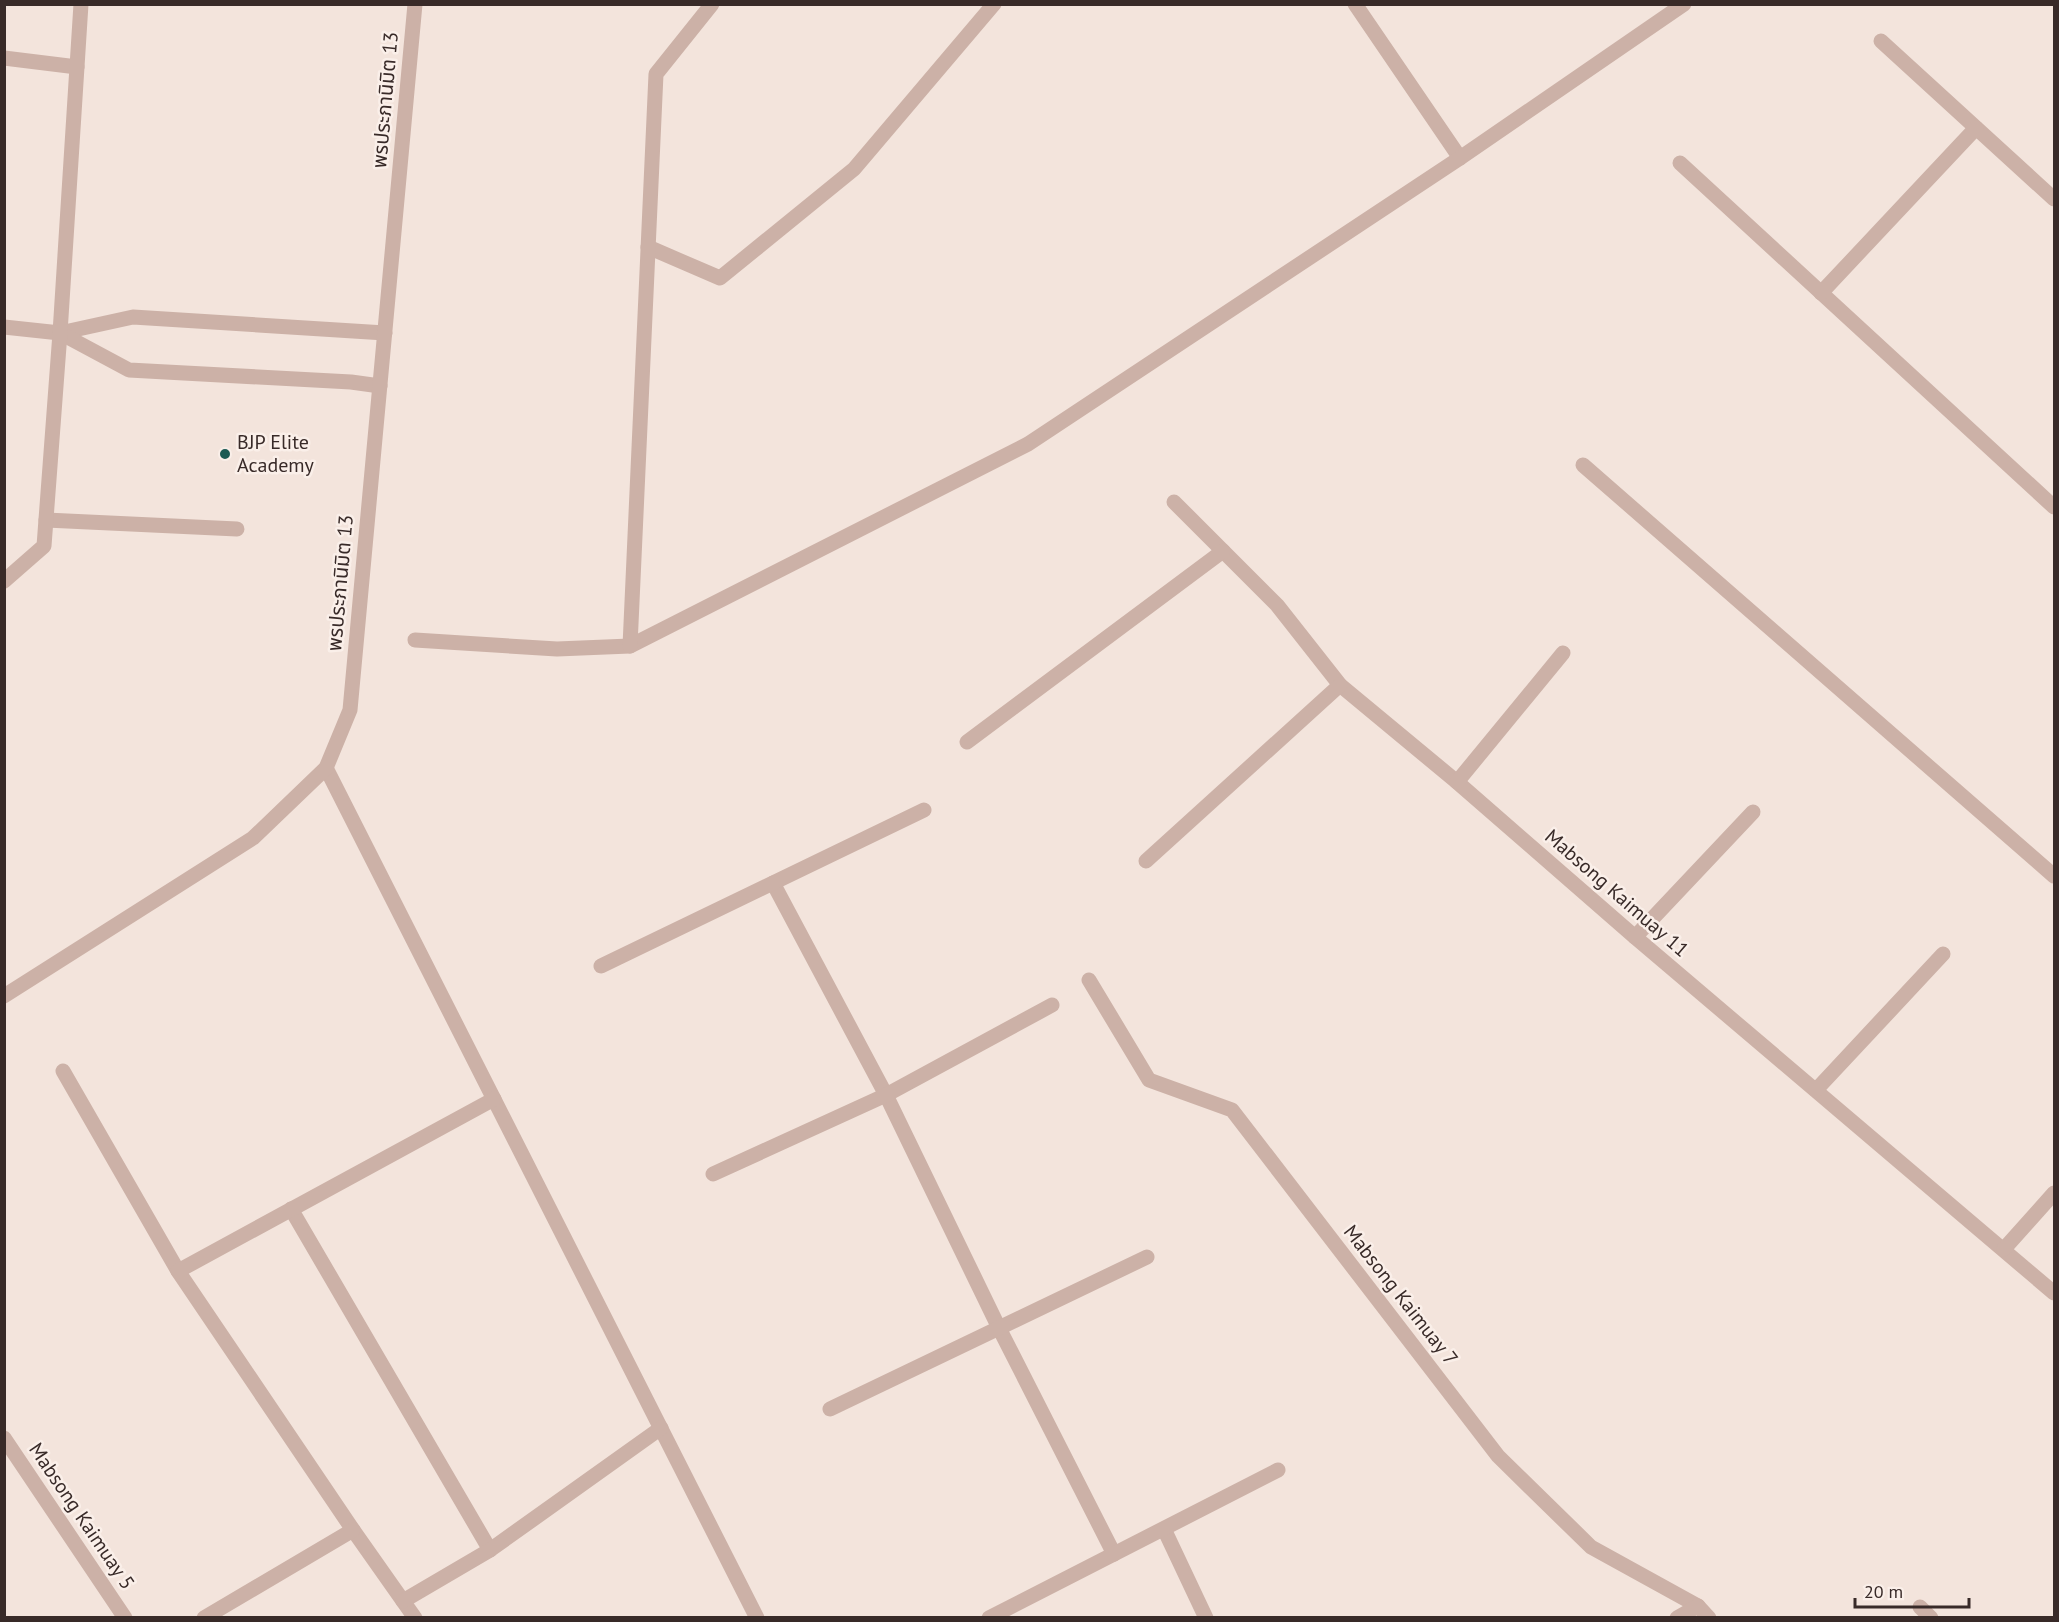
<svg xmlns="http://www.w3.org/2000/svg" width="2059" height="1622" font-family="'PT Sans','Noto Sans Thai',sans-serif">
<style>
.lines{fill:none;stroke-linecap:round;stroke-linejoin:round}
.minor{stroke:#ccb1a7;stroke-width:15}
.poi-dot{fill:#1c5b54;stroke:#faefe9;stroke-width:2}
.labels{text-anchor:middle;stroke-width:5;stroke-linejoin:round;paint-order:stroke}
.street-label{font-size:20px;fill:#382a28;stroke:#faefe9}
.poi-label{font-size:20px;fill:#382a28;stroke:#faefe9;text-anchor:start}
</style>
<rect width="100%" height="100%" fill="#f3e4dc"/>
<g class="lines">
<!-- minor -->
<g class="minor">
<polyline points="1355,4 1460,158"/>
<polyline points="1881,41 2054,199"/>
<polyline points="4,58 77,67"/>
<polyline points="1680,163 2054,507"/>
<polyline points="648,247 720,278 854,169 994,4"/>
<polyline points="1821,293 1976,128"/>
<polyline points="4,327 60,333 133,317 385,333"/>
<polyline points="60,333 129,370 351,382 380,386"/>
<polyline points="1583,465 2054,876"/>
<polyline points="1174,502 1277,605 1340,685 1457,782 1635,937 2054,1293"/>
<polyline points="46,520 237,529"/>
<polyline points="4,581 44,546 60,333 81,4"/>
<polyline points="415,640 557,649 630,646 1028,444 1460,158 1684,4"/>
<polyline points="630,646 656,74 712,4"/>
<polyline points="967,742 1223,551"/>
<polyline points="326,768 757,1618"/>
<polyline points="1457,782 1563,653"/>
<polyline points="1146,861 1340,685"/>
<polyline points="773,883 886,1095 999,1328 1114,1554"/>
<polyline points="1635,937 1753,812"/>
<polyline points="601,966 924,810"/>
<polyline points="1089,980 1149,1080 1232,1110 1498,1456 1591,1547 1698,1606 1709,1618"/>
<polyline points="4,996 253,838 326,768 350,710 415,4"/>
<polyline points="63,1071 178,1271 353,1530 415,1618"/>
<polyline points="1816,1090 1943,954"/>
<polyline points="713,1174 886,1095 1052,1005"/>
<polyline points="291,1209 490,1550"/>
<polyline points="2004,1249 2054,1193"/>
<polyline points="178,1271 494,1099"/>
<polyline points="830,1409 1147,1257"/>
<polyline points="4,1438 125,1618"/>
<polyline points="1164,1529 1206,1618"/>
<polyline points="403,1601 490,1550 661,1428"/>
<polyline points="1920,1607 1931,1618"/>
<polyline points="204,1618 353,1530"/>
<polyline points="989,1618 1278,1470"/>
<polyline points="1677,1618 1698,1606"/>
</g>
</g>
<!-- markers -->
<circle class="poi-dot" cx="225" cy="454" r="6"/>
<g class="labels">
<!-- street labels -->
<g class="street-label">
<text transform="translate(385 100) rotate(-85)" y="7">พรประภานิมิต 13</text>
<text transform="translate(340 583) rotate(-85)" y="7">พรประภานิมิต 13</text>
<text transform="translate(1617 893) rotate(41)" y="7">Mabsong Kaimuay 11</text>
<text transform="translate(1401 1295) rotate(52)" y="7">Mabsong Kaimuay 7</text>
<text transform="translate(82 1516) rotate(56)" y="7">Mabsong Kaimuay 5</text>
</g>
<!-- poi labels -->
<g class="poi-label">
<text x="237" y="449">BJP Elite<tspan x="237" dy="23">Academy</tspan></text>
</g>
</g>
<!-- border -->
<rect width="2059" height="1622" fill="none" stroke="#382a28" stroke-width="12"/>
<!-- scale -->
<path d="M1855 1598v9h114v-9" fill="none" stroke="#382a28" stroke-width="3"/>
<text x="1864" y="1598" font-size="18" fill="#382a28" stroke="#faefe9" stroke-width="4.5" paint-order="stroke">20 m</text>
</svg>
